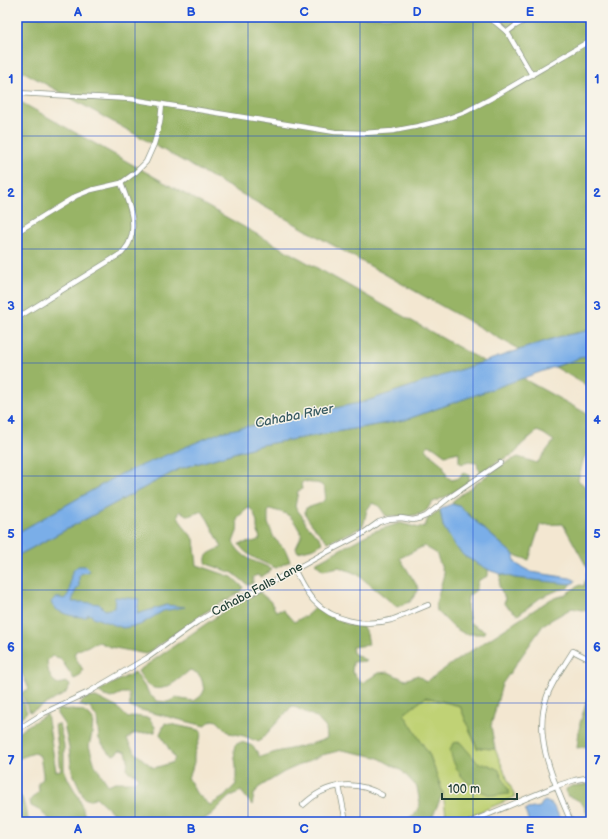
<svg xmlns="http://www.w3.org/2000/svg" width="608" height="839" font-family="'Balsamiq Sans',sans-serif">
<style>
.green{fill:#c0d275;stroke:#708854}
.forest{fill:#98b466;stroke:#5c784d}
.water{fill:#7aaee8;stroke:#4c768e}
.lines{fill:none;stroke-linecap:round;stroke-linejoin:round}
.street-casing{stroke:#899282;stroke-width:6}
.street{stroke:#fff;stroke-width:4.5}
.grid{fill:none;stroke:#1d4ed8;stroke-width:1;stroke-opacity:0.55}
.labels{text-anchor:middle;stroke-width:3;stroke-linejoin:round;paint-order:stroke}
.street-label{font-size:12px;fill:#1f3d34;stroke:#f7f3e8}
.water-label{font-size:13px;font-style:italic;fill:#365961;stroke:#f7f3e8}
.neatline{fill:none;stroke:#1d4ed8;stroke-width:1.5}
.grid-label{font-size:13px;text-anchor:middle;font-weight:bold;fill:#1d4ed8}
</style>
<rect width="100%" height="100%" fill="#f7f3e8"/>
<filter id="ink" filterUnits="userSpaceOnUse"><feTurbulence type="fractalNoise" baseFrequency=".025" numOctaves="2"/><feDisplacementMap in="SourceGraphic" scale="8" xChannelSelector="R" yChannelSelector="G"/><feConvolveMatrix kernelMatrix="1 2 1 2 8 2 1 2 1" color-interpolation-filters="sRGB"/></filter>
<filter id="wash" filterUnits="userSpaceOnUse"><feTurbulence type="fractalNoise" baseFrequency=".012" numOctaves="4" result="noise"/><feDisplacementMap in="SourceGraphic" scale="16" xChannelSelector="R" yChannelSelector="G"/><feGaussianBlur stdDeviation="0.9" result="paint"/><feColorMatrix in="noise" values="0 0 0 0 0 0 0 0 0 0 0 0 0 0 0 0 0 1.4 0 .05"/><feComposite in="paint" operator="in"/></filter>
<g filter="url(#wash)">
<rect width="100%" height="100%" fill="#f3e7d1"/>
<!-- green -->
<polygon class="green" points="426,697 460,706 477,748 495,749 515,797 456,822 447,822 443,793 430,756 404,714"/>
<!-- forest -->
<g class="forest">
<polygon points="17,17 591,17 591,330 558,337 520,350 17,68"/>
<polygon points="17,100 485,362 364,402 121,474 17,533"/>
<polygon points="591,354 591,388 555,367"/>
<path d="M522 378 591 416V451L584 458 578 480 591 492V612L572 608 544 624 502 684 491 726 495 749 477 748 460 706 426 697 404 714 430 756 443 793 430 822H398L414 816 420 804 417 787 402 771 377 757 342 750 322 755 284 772 258 788 254 795 252 805 241 791 229 797 212 814 200 822H112L115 816 109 809 96 797 90 800 84 798 72 771 69 748 64 724 57 714V710L59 709 82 711 90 716 93 720 92 734 89 746 95 765 108 785 115 782H135L138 778 136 774 129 772 127 769 128 759 126 752 120 750 114 755 108 752 99 739 97 718 90 708 79 705 86 698 96 697 118 708 128 718 134 716 149 718 155 727V732L133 734 127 739C133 753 142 759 154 768L171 763 175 759 160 734 165 723 199 730 202 732 194 755V762L191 772 188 777 196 793 210 805 224 797 236 784V766L234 750 235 745 241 742C254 746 253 745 260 757 281 749 305 748 327 738L326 728 316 717 292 706 259 742 244 736 229 733 217 721 213 720 208 723 205 726 141 710 130 707 129 693H122L111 698 105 696 98 691 135 672 150 695 157 701 168 702 177 697 181 699 194 701 201 696 204 691C202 679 202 674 190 670 179 679 161 697 147 684 143 681 141 675 138 671L223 612 259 592 270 601 276 611 283 610 294 622 307 615 316 607 347 624 363 627 367 634 369 645 352 647 353 653 367 661 353 662 352 672 362 683 379 673 388 672 405 680 418 675 426 682 454 662 551 599 562 596 580 585 584 586 588 569 563 524 540 525 529 560 514 555 483 528 460 506 452 504 454 500 501 465 518 457 537 463 554 441 544 434 537 431 521 445 518 450 514 454 499 461 485 470 481 472 478 468 477 463 469 462 462 464 459 462V452L445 455 434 447 428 445 426 449 432 456 443 465 447 477 452 480 459 478 462 474 465 472 469 475V482L449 495 431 503 427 510 420 514 409 516H386L379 506 372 503 367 510 364 523 361 528 328 542C323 537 304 518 305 511 305 510 306 509 306 508 315 505 328 504 325 492 325 488 323 486 320 484 315 482 309 484 304 481L301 484 302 489 298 491 295 507 302 516 306 524 319 537 323 543 314 548 298 552 296 548 302 535C291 515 291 514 269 509L268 513V523L274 538 285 549 290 561 276 568C265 563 245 556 239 544 247 542 253 543 260 539L257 528V522L254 513 250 508 247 509 239 516 237 520 238 529 233 542C239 554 249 560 261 564 265 566 269 567 272 570L261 577 257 575 253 577V583L248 585 233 573 207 564C202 553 214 552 222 547L208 520 202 511 188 516 180 511 178 516 184 527 194 539 197 565 232 577 243 587 240 592 204 613 183 628 146 654 110 647 99 642 93 644 76 651 74 655 83 670 80 676 74 679 60 658 52 656 47 661C48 671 49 679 58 684L66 682 70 685 65 694 30 712 21 693 29 689 19 667 17 661V556L179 469 261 445 405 420Z"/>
<polygon points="440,510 443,526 464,556 488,569 488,576 479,580 476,590 468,596 467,607 470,623 485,631 483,634 465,634 453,627 437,611 436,603 444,574 436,553 424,546 400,558 419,589 410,602 397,607 357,574 339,567 323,570 315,563 372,532 400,523 419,528 425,526 428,518"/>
<polygon points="501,574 515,578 573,583 568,588 558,590 540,598 518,615 504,604 505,598 499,586"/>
<polygon points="17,691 19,692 27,712 17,721"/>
<polygon points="588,696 591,698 591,746 590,746 577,748 580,723"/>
<polygon points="47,714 56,771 61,770 55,725 59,724 64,745 64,769 68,779 79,798 86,819 90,822 48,822 50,820 39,810 31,806 30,800 39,791 38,783 43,779 43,774 40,756 34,753 17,759 17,734 24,728"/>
<path d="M460 742 478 763 489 765 499 770 510 794C505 794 497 796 492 795 489 795 486 793 483 792 464 784 454 769 450 750L453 743Z"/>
<path d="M591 784V817H588C584 803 581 800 567 796L566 789 572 786Z"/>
<polygon points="17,792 22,798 29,822 17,822"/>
</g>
<!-- water -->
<g class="water">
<polygon points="591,330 591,354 405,420 261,445 179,469 17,556 17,533 121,474 221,432 364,402 558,337"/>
<polygon points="452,504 459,506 483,528 514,555 515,562 518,565 531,572 570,578 575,580 575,582 573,583 570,584 515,578 491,571 464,556 455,546 443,526 440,510 444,507"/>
<path d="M78 566H85L89 570 88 572 82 573 79 576V586L75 592 72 602H83L99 604 105 610 114 608 115 597 139 599 137 614 167 605 185 607 163 611 140 625 123 628 95 618 91 615 88 614 86 617C77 618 53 613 51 602 55 597 58 597 64 599 74 592 67 580 73 571 74 569 76 568 78 566Z"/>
<polygon points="545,801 552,804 557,812 561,822 529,822 525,811 527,809 540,807 542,803"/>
</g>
</g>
<g filter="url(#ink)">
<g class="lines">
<defs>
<g id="street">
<polyline points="486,17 495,22 507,32 532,75"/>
<polyline points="507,32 515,26 531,17"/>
<polyline points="17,93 131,99 335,132 364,133 393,131 419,126 443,120 465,112 490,99 591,40"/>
<polyline points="17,232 76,196 91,190 121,183 136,172 146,162 154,144 160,123 162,104"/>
<path d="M17 318 122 253C124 250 128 246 129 243 138 223 128 202 121 183"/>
<path d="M294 569C300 580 305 592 314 601 333 621 364 627 391 620 403 616 415 610 428 605"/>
<polyline points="17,730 44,713 89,692 147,658 197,622 218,609 250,594 323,554 362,534 379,522 389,519 401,518 413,520 421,518 426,516 450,497 500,463"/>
<polyline points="339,786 346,822"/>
<path d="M303 805C326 783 354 779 382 795"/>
<polyline points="470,822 556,786 575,780 591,777"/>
<path d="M571 822C555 783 532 739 547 696 553 680 564 666 573 651L591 660"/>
</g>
</defs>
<!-- street casing -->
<use href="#street" class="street-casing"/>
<!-- street -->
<use href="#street" class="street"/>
</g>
</g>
<!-- grid -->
<path class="grid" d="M135 17V822M248 17V822M360 17V822M473 17V822M17 136H591M17 249H591M17 363H591M17 476H591M17 590H591M17 703H591"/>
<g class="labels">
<!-- street labels -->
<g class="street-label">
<text transform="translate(257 589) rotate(-28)" y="4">Cahaba Falls Lane</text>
</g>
<!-- water labels -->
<g class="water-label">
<text transform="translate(294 415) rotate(-11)" y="5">Cahaba River</text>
</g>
</g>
<!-- margin -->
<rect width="608" height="839" fill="none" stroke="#f7f3e8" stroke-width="44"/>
<!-- scale -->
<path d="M442 793v6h75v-6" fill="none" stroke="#1f3d34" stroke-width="2"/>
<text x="448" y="793" font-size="12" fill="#1f3d34" stroke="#f7f3e8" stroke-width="3" paint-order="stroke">100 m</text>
<rect x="22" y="22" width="564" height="795" class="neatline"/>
<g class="grid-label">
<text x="78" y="16">A</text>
<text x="191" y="16">B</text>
<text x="304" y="16">C</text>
<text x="417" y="16">D</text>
<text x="530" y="16">E</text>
<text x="11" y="83">1</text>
<text x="597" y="83">1</text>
<text x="11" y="197">2</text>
<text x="597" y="197">2</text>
<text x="11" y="310">3</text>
<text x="597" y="310">3</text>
<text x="11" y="424">4</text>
<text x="597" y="424">4</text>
<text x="11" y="538">5</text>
<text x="597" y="538">5</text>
<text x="11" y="651">6</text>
<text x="597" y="651">6</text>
<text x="11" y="765">7</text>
<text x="597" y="765">7</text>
<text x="78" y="833">A</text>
<text x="191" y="833">B</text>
<text x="304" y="833">C</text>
<text x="417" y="833">D</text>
<text x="530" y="833">E</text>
</g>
</svg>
